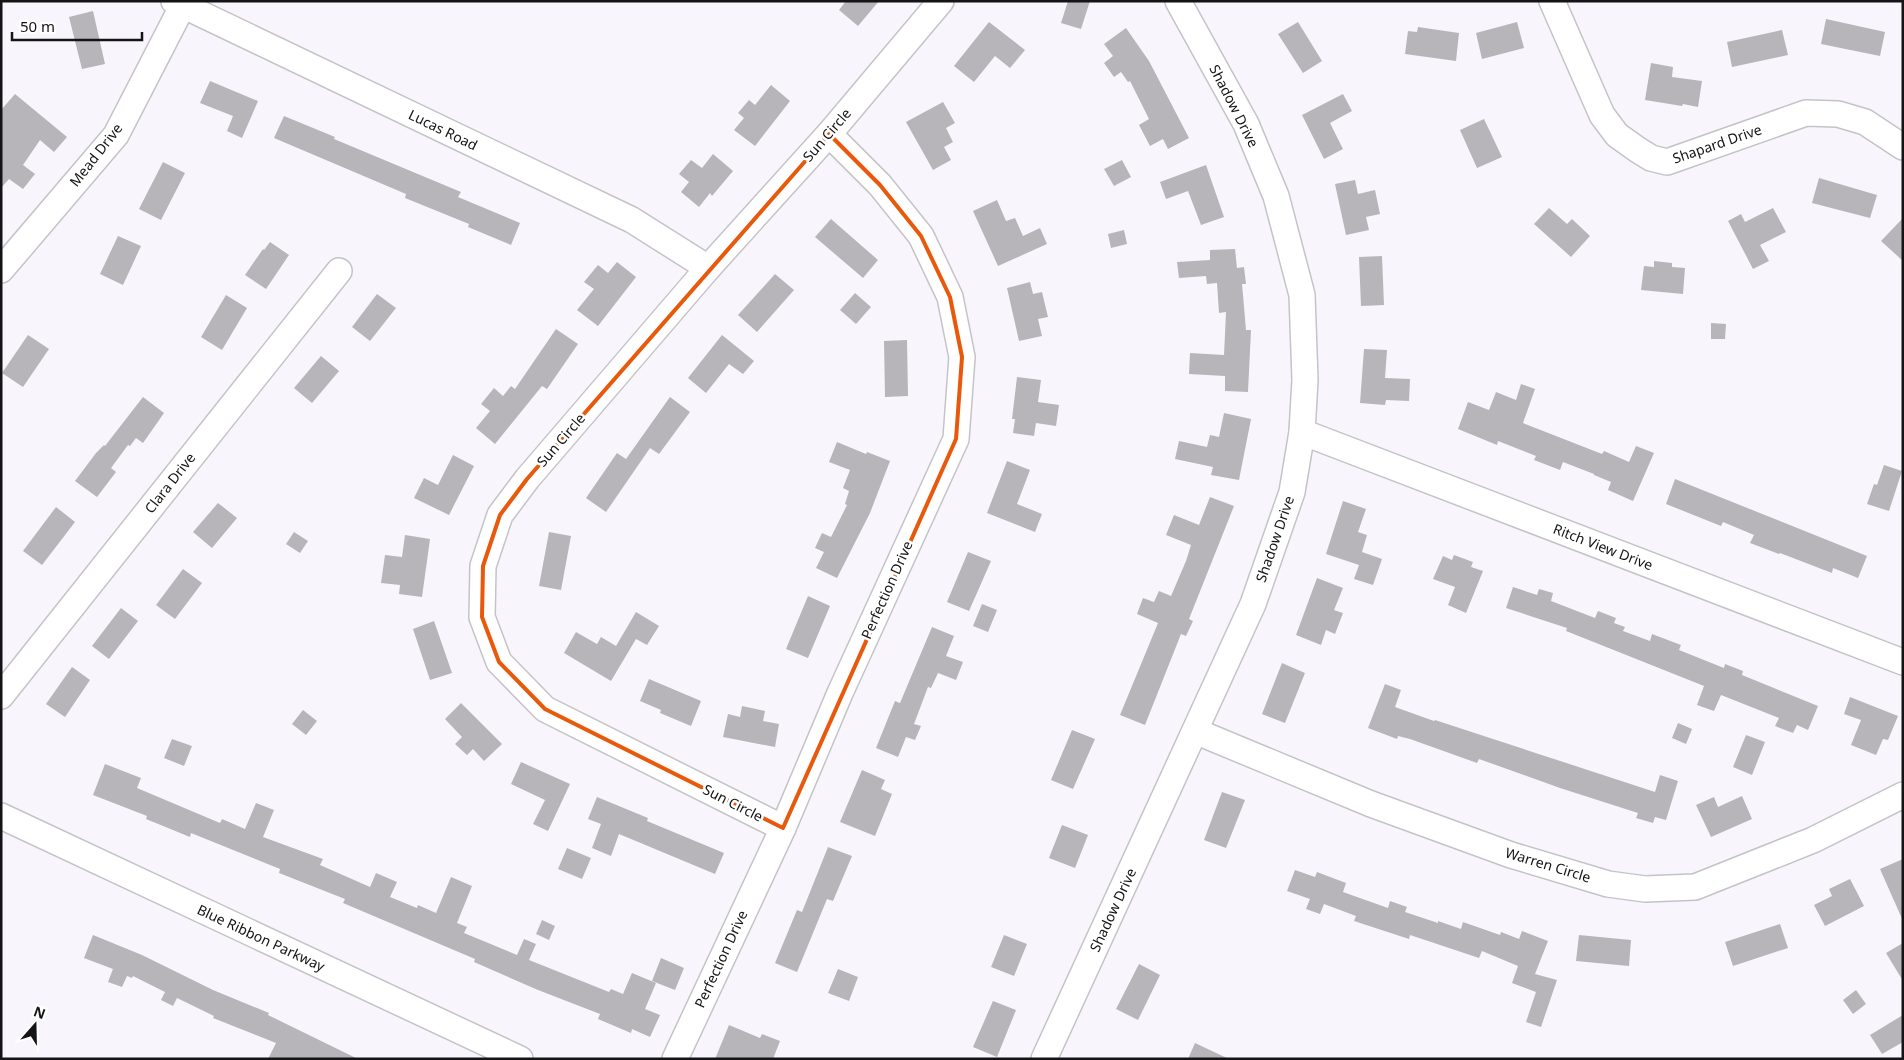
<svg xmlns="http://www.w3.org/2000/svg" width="1904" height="1060" font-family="'Noto Sans',sans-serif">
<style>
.building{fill:#b7b5ba}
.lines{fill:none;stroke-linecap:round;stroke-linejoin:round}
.minor-casing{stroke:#c5c3c8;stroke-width:28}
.minor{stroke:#fff;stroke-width:25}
.marked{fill:none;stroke:#e8590c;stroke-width:4;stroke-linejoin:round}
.labels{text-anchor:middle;stroke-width:5;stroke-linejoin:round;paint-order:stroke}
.street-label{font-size:14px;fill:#141315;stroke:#fff}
</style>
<rect width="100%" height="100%" fill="#f8f6fc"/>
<!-- building -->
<g class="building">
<polygon points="846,1 879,1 858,26 839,10"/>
<polygon points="1068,1 1090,1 1081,29 1061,23"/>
<polygon points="93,11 105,64 82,69 69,17"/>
<polygon points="1826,19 1885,32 1880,56 1821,44"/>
<polygon points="989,22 1025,50 1010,68 995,56 974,82 954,66"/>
<polygon points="1298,22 1322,61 1303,73 1278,34"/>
<polygon points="1517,22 1524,48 1482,59 1476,33"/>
<polygon points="1418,27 1459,33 1456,61 1405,54 1408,31 1417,32"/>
<polygon points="1126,28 1149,61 1189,138 1168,149 1163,139 1150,146 1139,125 1149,119 1130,81 1128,82 1121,72 1114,77 1104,63 1113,56 1104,44"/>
<polygon points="1782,30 1788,55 1732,67 1727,42"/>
<polygon points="1651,63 1673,67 1672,77 1702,81 1698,107 1683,104 1682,106 1645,100"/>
<polygon points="210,81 258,101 242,138 227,131 233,116 200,103"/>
<polygon points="771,85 790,101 755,146 734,130 744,118 738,113 749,100 755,105"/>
<polygon points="15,94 67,137 54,152 40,140 23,165 35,174 23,189 9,179 1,188 1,110"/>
<polygon points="1343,94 1352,111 1330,123 1343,149 1324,159 1302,115"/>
<polygon points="943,102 955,123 946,128 953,142 944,147 951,160 933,170 906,122"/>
<polygon points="284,116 335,137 334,139 461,192 458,197 520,223 511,245 468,227 469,224 405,198 406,194 274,138"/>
<polygon points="1484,119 1502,157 1477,168 1460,130"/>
<polygon points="713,154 733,171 712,196 710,193 699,207 681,192 689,182 679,174 691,160 702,168"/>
<polygon points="1122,160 1131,177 1114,186 1104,169"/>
<polygon points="163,162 185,173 161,220 139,209"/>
<polygon points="1206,165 1224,217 1201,225 1188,191 1166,199 1160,182"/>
<polygon points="1819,178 1877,195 1870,218 1812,203"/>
<polygon points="1355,180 1358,194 1375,190 1380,214 1366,217 1369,230 1346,235 1335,184"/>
<polygon points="997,200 1006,221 1015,218 1023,236 1040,228 1047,244 998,266 973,211"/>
<polygon points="1549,208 1567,224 1572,219 1590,236 1571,257 1534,224"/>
<polygon points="1773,208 1786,232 1760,245 1769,261 1753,269 1728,221 1741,214 1745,222"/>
<polygon points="1903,218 1903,261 1881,241"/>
<polygon points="831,219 878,260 863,278 815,237"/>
<polygon points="1124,230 1127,244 1111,248 1108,234"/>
<polygon points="118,236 141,246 123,285 100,274"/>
<polygon points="270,242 289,255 266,289 245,275 263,249 264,250"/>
<polygon points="1235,249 1237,268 1244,267 1246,284 1242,284 1246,330 1251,330 1248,392 1225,391 1225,376 1189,374 1190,353 1224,355 1226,312 1219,313 1217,283 1207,284 1206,276 1179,278 1177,262 1210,260 1210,250"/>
<polygon points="1382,256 1384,305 1361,306 1359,257"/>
<polygon points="1654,261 1672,263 1672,267 1685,268 1683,294 1641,290 1644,266 1654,267"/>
<polygon points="617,262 636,277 598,326 577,310 594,289 584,282 598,265 608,273"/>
<polygon points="775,274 794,290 757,332 738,315"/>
<polygon points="1030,282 1033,294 1042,292 1048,317 1038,319 1042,336 1019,341 1007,288"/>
<polygon points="855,293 871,307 856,324 840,310"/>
<polygon points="377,294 396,308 370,341 352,327"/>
<polygon points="226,295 247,308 222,350 201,337"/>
<polygon points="1711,323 1726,324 1725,339 1711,339"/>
<polygon points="556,329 578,344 547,389 542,386 495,444 476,428 490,411 481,404 494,388 503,396 511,386 515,389"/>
<polygon points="28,335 49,349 23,387 2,373"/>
<polygon points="722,335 754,361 743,374 729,364 706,393 688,378"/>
<polygon points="907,340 908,396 885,397 884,341"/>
<polygon points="1364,349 1387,350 1385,378 1410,379 1409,401 1386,400 1385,405 1360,403"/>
<polygon points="321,356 339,371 312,403 294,388"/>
<polygon points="1017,377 1041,380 1038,402 1059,405 1056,426 1036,423 1034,436 1013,433 1015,419 1012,419"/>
<polygon points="1521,384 1535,389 1523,423 1602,454 1604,451 1629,462 1636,446 1654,453 1633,501 1608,490 1611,482 1594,475 1594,474 1563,462 1560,470 1534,460 1536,456 1498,441 1497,445 1458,429 1468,402 1489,410 1496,392 1516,400"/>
<polygon points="143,397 164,413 143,443 136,438 130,446 128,445 111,468 116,472 97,497 75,481 96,453 104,445 105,446"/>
<polygon points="670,397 690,412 659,454 650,448 606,512 586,498 617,453 626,459"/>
<polygon points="1224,413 1251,419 1239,480 1211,475 1213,467 1175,459 1179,441 1207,447 1210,435 1219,437"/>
<polygon points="837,442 866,454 867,452 890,461 870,513 837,578 816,568 824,552 815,548 822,533 831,537 847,505 845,504 849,491 843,488 850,470 829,462"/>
<polygon points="453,455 474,466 449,515 414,498 424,478 438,485"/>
<polygon points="1007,461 1030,470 1017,504 1042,514 1035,532 987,513"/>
<polygon points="1884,465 1902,471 1889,511 1867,504 1874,484 1877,485"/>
<polygon points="1675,479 1867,556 1858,578 1833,568 1832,573 1780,553 1779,554 1750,543 1754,535 1723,522 1721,526 1666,504"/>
<polygon points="1210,497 1234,506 1189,619 1193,621 1186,636 1181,634 1145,725 1120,715 1158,623 1137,614 1143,598 1154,602 1159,591 1171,596 1186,561 1191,545 1166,535 1174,515 1199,525"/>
<polygon points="1343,501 1366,509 1358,532 1367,535 1362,552 1382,559 1373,585 1354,579 1359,565 1326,554"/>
<polygon points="218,503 237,518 212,548 193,532"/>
<polygon points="56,507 75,522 42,565 23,551"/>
<polygon points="294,532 308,541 300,553 286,544"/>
<polygon points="549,532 571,536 561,590 539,586"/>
<polygon points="405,535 430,539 422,597 399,594 400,585 381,583 385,555 402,557"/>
<polygon points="968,552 991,561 969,611 947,602"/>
<polygon points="1454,555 1473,562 1471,567 1483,571 1466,613 1448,605 1455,587 1433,579 1443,556 1452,560"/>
<polygon points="183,569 202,583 175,619 156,605"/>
<polygon points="1317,578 1343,588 1334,610 1343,613 1335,634 1326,630 1321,645 1296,635"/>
<polygon points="1513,587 1537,595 1539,589 1553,593 1551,601 1595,618 1598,611 1616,618 1614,623 1625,627 1623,631 1650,641 1652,634 1681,645 1679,650 1724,668 1725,664 1743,671 1742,675 1818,706 1808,730 1797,725 1793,733 1775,726 1779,718 1721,695 1714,711 1697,705 1704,686 1566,631 1567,628 1506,608"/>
<polygon points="808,596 830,606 808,658 786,649"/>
<polygon points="982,604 997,610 988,632 973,626"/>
<polygon points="121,608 138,621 109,659 92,646"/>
<polygon points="636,612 659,626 647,645 636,639 611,681 564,653 576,632 597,644 601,637 616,646"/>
<polygon points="434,621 452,673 430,680 413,629"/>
<polygon points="932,627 954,636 946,656 963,662 956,680 938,673 931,688 928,687 914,724 921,726 915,740 906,737 898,757 876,748 895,701 900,703"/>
<polygon points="1282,663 1305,673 1285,723 1262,714"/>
<polygon points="72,667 90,680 65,717 46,704"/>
<polygon points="649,679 701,701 691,726 660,713 661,710 640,701"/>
<polygon points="1385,684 1401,690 1395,707 1434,721 1435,720 1655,792 1660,775 1678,781 1666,820 1655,817 1653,823 1636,818 1638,813 1560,788 1479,759 1477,763 1410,739 1398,736 1397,739 1368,728"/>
<polygon points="1850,697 1898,716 1888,740 1883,739 1876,755 1851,745 1861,720 1844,714"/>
<polygon points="461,703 502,744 484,761 473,749 467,755 455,744 462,737 445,719"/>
<polygon points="742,706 765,711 763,721 779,724 775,747 723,737 728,714 740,717"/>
<polygon points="303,710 317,721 306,735 292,724"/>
<polygon points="1678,723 1692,729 1686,744 1672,738"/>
<polygon points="1072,730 1095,739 1073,789 1051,780"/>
<polygon points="1746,735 1765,742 1752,775 1733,767"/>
<polygon points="172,739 192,746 184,766 164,758"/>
<polygon points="521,762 570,784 548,831 533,824 545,800 511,784"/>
<polygon points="105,764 141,778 137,788 220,823 222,819 245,829 256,803 274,810 263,837 323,859 320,865 370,887 376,873 397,882 390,897 417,908 418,905 436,913 451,877 472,886 457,923 467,927 464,933 517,955 524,939 536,944 529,960 609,992 611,989 623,994 632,973 656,983 645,1009 660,1015 650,1037 632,1029 631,1033 598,1019 600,1014 538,990 474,962 475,959 343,903 345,899 279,873 280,869 191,833 190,837 146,819 147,816 93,795"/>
<polygon points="862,770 885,780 881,789 892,794 875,836 840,822"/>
<polygon points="1222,792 1245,800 1226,848 1204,840"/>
<polygon points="1742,796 1752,819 1711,837 1696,805 1714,797 1718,807"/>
<polygon points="597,797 648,818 647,821 724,853 715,874 619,834 611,856 592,848 601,824 588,819"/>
<polygon points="1062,825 1088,835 1075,868 1049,858"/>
<polygon points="828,847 852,856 833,901 827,899 797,972 775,963 797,910 802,912"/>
<polygon points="567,848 591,858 582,879 558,869"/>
<polygon points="1903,859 1903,921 1880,869"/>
<polygon points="1295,870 1315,877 1317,872 1346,883 1343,892 1388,908 1390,901 1407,907 1405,912 1438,923 1438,921 1461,929 1463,922 1500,935 1501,932 1519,939 1522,931 1548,941 1535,974 1557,980 1541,1027 1526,1022 1536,992 1512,983 1518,966 1482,951 1479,958 1410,935 1409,939 1354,921 1356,916 1324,904 1320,914 1306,909 1310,899 1287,891"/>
<polygon points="1850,879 1864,906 1825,926 1814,905 1832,896 1829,889"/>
<polygon points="542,920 555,926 549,940 536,934"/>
<polygon points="1780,924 1788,948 1733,966 1725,942"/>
<polygon points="93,935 142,955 213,990 269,1013 268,1015 358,1059 268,1059 276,1043 213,1018 214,1016 177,998 173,1006 161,1000 165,992 133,976 132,978 127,976 122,987 108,982 113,969 84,958"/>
<polygon points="1004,935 1027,944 1014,976 991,967"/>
<polygon points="1579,935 1631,940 1629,966 1576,961"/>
<polygon points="1903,943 1903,981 1886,953"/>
<polygon points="661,958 684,968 675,990 652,981"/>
<polygon points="1139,964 1160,975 1138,1020 1116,1009"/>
<polygon points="838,969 858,977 849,1001 828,993"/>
<polygon points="1856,990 1866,1004 1853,1014 1843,1000"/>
<polygon points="993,1001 1016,1010 997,1057 973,1047"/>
<polygon points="1903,1015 1903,1042 1882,1054 1870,1035"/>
<polygon points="729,1025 760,1038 762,1034 780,1041 773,1059 715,1059"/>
<polygon points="1195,1043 1229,1059 1188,1059"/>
</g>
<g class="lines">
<defs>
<g id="minor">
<polyline points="174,1 632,220 708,268"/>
<polyline points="1552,1 1602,115 1617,135 1638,150 1651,158 1667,162 1806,113 1838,114 1865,122 1903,147"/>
<polyline points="1,270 116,135 185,1"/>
<polyline points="1302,432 1903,662"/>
<polyline points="1,696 339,271"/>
<polyline points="1195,731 1371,804 1511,855 1608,884 1645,889 1695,887 1813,840 1903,795"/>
<polyline points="1,816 520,1059"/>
<polyline points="783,828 545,709 499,662 482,617 483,566 500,515 527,479 708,268 829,134 941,1"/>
<polyline points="675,1059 783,828 840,693 956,439 962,357 950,297 921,236 880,185 829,134"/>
<polyline points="1044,1059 1253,604 1292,492 1302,432 1305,380 1302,295 1276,196 1246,124 1178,1"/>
</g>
</defs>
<!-- minor casing -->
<use href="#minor" class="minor-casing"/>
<!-- minor -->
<use href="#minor" class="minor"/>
</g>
<!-- marked area -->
<path class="marked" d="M829 134 880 185 921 236 950 297 962 357 956 439 783 828 545 709 499 662 482 617 483 566 500 515 527 479Z"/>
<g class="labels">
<!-- street labels -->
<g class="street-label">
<text transform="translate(1234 106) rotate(63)" y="5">Shadow Drive</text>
<text transform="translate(443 130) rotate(26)" y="5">Lucas Road</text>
<text transform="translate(827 135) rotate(-49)" y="5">Sun Circle</text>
<text transform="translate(1717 144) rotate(-19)" y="5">Shapard Drive</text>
<text transform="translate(96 155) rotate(-52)" y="5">Mead Drive</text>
<text transform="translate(561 440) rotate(-49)" y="5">Sun Circle</text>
<text transform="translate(170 483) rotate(-52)" y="5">Clara Drive</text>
<text transform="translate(1275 539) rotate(-71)" y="5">Shadow Drive</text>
<text transform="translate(1603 547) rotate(21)" y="5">Ritch View Drive</text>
<text transform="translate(887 590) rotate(-66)" y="5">Perfection Drive</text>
<text transform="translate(733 803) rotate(27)" y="5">Sun Circle</text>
<text transform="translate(1548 865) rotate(17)" y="5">Warren Circle</text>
<text transform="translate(1113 910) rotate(-65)" y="5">Shadow Drive</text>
<text transform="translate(261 938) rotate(25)" y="5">Blue Ribbon Parkway</text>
<text transform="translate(721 959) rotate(-65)" y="5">Perfection Drive</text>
</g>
</g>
<!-- border -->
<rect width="1904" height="1060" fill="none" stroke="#141315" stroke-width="5"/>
<!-- north arrow -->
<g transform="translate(35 1025) rotate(20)" stroke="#ffffff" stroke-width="4" paint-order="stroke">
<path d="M0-4L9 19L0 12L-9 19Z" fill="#141315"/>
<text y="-8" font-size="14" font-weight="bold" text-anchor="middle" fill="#141315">N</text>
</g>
<!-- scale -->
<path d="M12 32v8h130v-8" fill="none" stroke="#141315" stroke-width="2.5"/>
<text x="20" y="32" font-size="15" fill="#141315" stroke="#ffffff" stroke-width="4" paint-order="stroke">50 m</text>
</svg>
